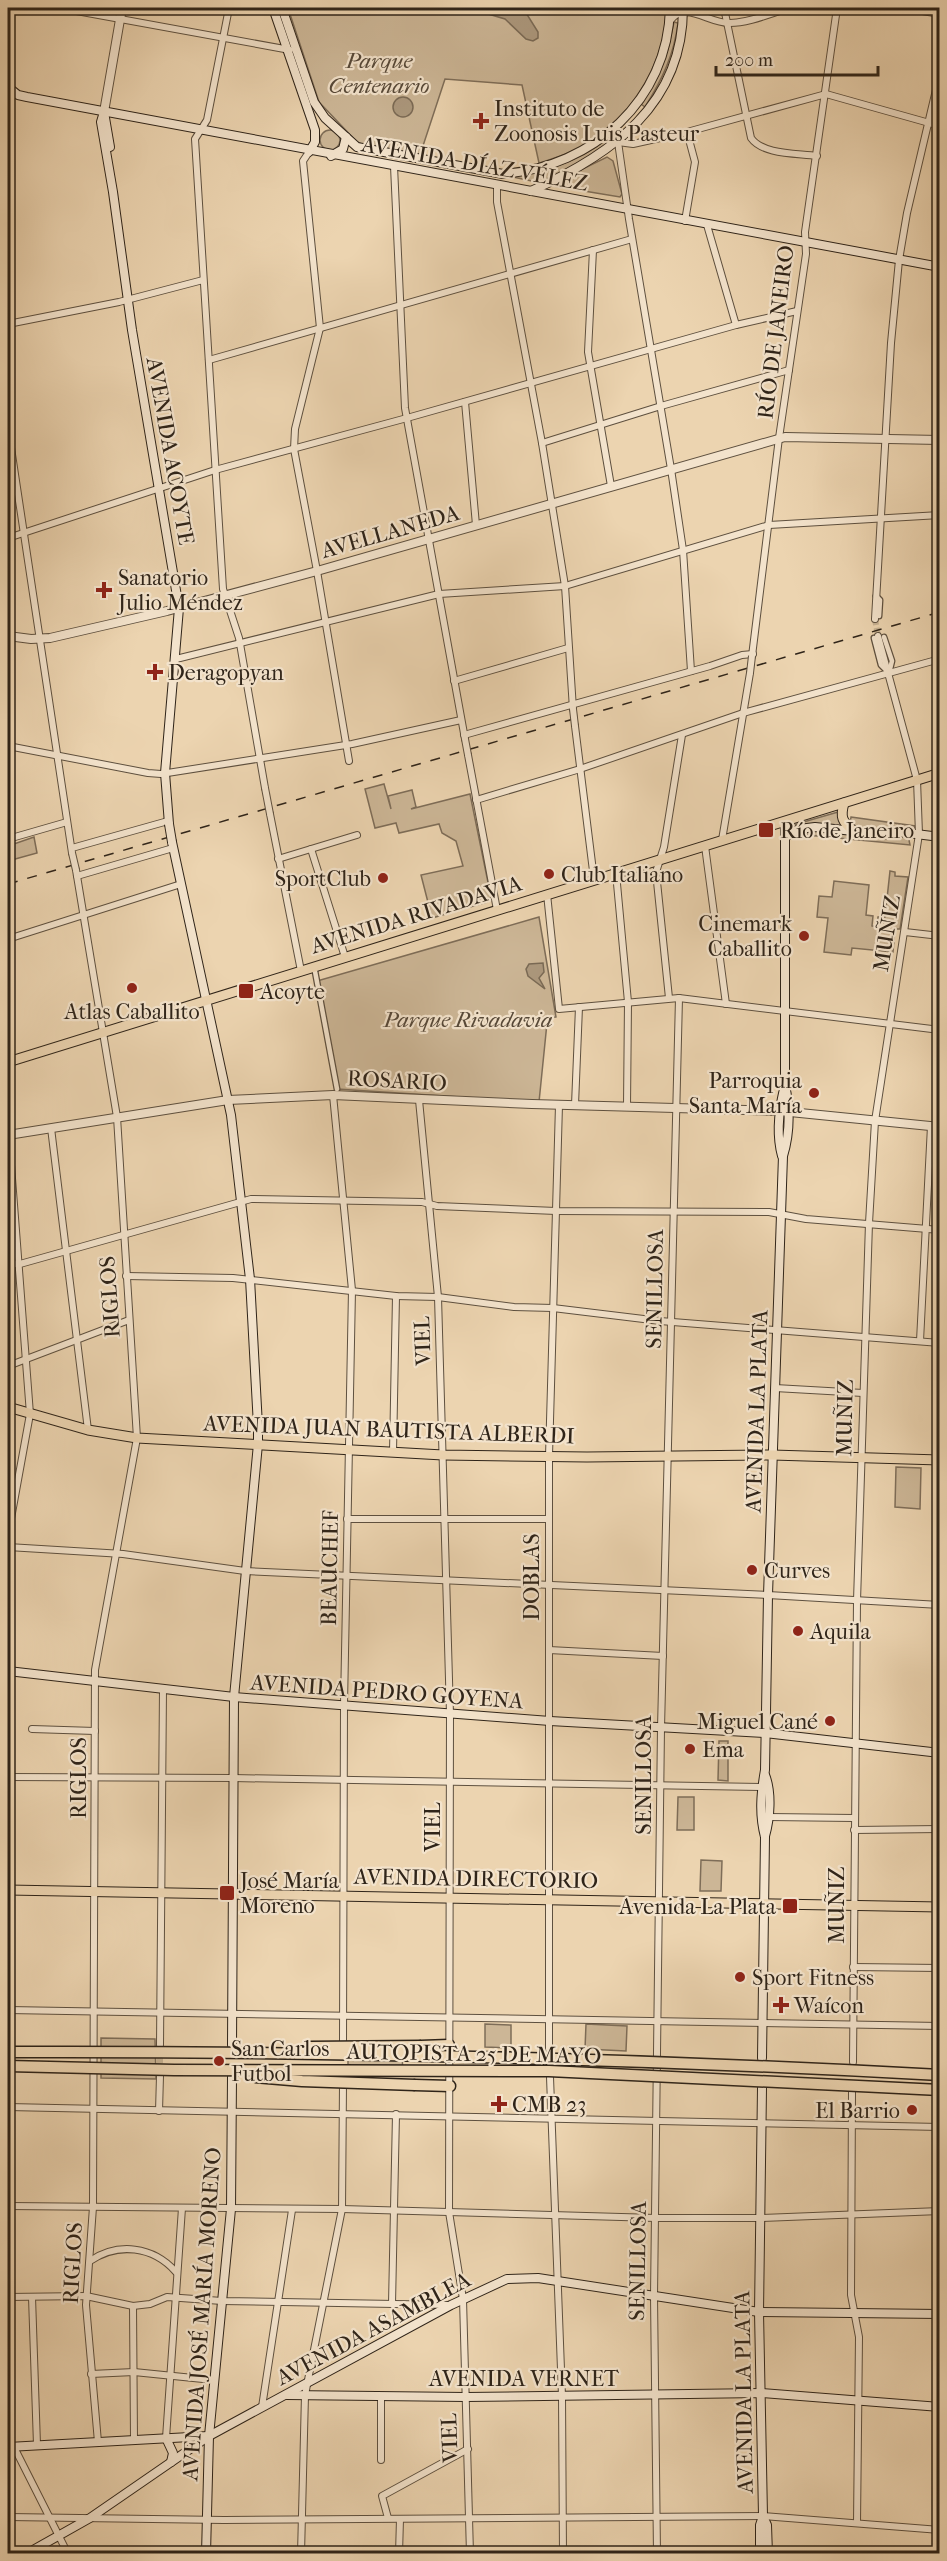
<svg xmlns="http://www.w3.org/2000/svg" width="947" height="2561" font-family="'IM FELL French Canon',serif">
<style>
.green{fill:#ccb696;stroke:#7e6d58;stroke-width:1.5}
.water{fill:#ac987d;stroke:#7a6a55;stroke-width:1.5}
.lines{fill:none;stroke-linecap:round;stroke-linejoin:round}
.minor-tunnel{stroke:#c6b192;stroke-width:6;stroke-dasharray:6 3;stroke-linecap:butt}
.pedestrian-casing{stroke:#5e503f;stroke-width:7}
.minor-casing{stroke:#5e503f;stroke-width:8}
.tertiary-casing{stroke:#5e503f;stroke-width:10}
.secondary-casing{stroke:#2f2419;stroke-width:10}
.primary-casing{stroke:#2f2419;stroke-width:11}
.motorway-casing{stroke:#2f2419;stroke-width:13}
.pedestrian{stroke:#f3e3cc;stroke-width:4.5}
.minor{stroke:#f3e3cc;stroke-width:6}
.tertiary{stroke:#f3e3cc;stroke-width:8}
.secondary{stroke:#f3e3cc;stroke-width:8}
.primary{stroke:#ecd4b0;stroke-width:9}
.motorway{stroke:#ecd4b0;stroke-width:10}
.rail{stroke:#2f2419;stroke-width:1.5;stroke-dasharray:10 10;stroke-linecap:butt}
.minor-bridge-casing{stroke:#5e503f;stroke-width:8;stroke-linecap:butt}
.secondary-bridge-casing{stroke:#2f2419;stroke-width:10;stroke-linecap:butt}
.motorway-bridge-casing{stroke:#2f2419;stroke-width:13;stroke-linecap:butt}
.minor-bridge{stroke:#f3e3cc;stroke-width:6}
.secondary-bridge{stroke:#f3e3cc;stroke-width:8}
.motorway-bridge{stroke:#ecd4b0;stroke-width:10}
.poi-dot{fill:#8f2418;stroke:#f3e3cc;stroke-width:2}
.labels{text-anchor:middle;stroke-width:4.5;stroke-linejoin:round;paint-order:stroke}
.park-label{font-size:22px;font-style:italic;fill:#564838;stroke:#f3e3cc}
.poi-label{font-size:22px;fill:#2f2419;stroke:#f3e3cc;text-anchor:start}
.street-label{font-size:22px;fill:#2f2419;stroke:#f3e3cc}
</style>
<rect width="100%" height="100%" fill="#ecd4b0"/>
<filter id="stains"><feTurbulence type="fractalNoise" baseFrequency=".00333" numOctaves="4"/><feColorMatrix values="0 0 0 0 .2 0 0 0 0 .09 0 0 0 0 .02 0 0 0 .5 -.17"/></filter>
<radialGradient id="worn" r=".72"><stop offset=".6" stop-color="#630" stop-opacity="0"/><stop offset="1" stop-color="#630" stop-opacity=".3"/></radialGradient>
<!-- green -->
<g class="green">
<path d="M288 8H667C665 61 635 112 590 142 575 152 555 158 539 163L522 85 445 79 420 155 364 145 357 142 319 102Z"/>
<path d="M674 22 678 23C674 55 662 80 645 107L641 104 657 78 668 49Z"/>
<circle cx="330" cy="140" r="10"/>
<path d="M605 140H610V144L591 158 541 183 513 177C546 170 579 162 605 140Z"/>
<polygon points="607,157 613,161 622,194 620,197 554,186 554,183"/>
<polygon points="384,784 391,809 388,796 412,790 416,807 411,809 470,794 491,897 487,902 432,918 421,875 463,866 456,841 442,833 439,824 399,833 396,823 375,828 365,789"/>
<polygon points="838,812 842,827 793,829 793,825"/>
<polygon points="851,817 915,826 914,831 853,827 850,824"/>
<polygon points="807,828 905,837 909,840 910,845 807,835"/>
<polygon points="34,837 37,853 8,861 8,846"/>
<polygon points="890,871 895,872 895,876 908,877 900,929 895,929 893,952 852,948 851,955 824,952 828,918 817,917 819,896 832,897 834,881 869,885 866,915 873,916 872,926 877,927 878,917 885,917"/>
<polygon points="539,917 556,1017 551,1018 547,1023 539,1102 337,1089 317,981"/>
<polygon points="896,1467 921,1468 920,1509 895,1507"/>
<polygon points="719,1741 728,1741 728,1781 718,1780"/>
<polygon points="678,1797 694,1797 694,1830 677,1830"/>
<polygon points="701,1860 722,1861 721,1891 700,1891"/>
<polygon points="485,2024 511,2025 511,2048 485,2047"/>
<polygon points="586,2024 627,2026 626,2051 585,2049"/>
<polygon points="101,2038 155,2039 156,2079 101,2078"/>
<polygon points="348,2052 402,2053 403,2076 348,2076"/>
</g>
<!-- water -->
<g class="water">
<polygon points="468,8 523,8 538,32 538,38 533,41 526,39 505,19"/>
<circle cx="403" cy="107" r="10"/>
<polygon points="543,963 544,972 539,978 545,989 528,976 526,969 529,964"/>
</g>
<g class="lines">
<!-- minor-tunnel -->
<g class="minor-tunnel">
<polyline points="875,619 878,636"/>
<polyline points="160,2072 160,2049"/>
</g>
<defs>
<g id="pedestrian">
<polyline points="876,596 880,600 879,616"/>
<polyline points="884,637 892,661 889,673"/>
<polyline points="874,638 881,665 887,671"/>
<polyline points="314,966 337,1089"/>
</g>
<g id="minor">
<polyline points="60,8 290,50"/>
<polyline points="229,8 207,120 195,139 223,589 239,638 265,788"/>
<path d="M724 8 751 138C763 155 798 153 817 156"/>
<polyline points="905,8 940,14"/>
<path d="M670 21C685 0 709 24 730 23 749 23 772 13 790 8"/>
<polyline points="8,26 11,8"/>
<polyline points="610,132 618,142 629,219 671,469 683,550 691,671"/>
<polyline points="618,142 633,144 687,132 826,94 940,126"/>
<polyline points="309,152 303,161 320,328 295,429 294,449 317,571 349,761"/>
<polyline points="394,166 405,408 465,739"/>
<polyline points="497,185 497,202 542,443 565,586 573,709"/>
<polyline points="685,221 695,162 687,132"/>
<polyline points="707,225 736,325"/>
<polyline points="593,250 588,352 611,486"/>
<polyline points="8,324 119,302 203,280"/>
<polyline points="209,360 632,239"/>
<polyline points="8,387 10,441 72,853"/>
<polyline points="465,402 476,525"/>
<polyline points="542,443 661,406 789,370"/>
<polyline points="8,538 215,470 407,418 736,325 797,311"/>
<polyline points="875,619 891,343 899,260 907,213 940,73"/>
<polyline points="752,656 779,438 806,254 805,232 837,8"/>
<polyline points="176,659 439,594 565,586 769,525 940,515"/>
<polyline points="454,681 568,648"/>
<polyline points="575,726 594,879"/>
<polyline points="464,735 710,666 742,655 753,654"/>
<polyline points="8,746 148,773 161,774 352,744 461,720"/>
<polyline points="468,755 497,910"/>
<polyline points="476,800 580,769 743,713 940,659"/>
<polyline points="270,814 301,971"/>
<polyline points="8,839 67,822"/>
<polyline points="722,840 750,673"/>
<polyline points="705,846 726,1004"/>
<polyline points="72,848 168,821"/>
<polyline points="311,849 345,957"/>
<polyline points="278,859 357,835"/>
<polyline points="76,870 117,1117 137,1438 95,1670 93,2207 86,2305 98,2442"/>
<polyline points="616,873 628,1002 627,1107"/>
<polyline points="77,876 173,848"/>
<polyline points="547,894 559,1009 679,998 940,1030"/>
<polyline points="905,932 940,936"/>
<polyline points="8,939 181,884"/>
<polyline points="669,998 656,872 664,847 682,735"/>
<polyline points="333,1095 352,1290 344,1705 343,2042"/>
<polyline points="419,1100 438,1297 450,1714 449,2212 463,2299 470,2554"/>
<polyline points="575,1105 579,1007"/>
<polyline points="8,1126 30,1414 8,1535"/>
<polyline points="51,1128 88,1430"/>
<polyline points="8,1264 20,1264 251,1199 422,1202 437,1206 556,1211 769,1212 806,1219 940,1230"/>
<polyline points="126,1276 233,1278 396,1296 438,1297 514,1307 553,1308 660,1321 940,1343"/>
<polyline points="920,1341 931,1126"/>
<polyline points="8,1366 129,1320"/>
<polyline points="775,1388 863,1393"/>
<polyline points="393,1452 396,1296"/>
<polyline points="347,1519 548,1519"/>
<polyline points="8,1547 123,1554 245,1571 768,1595 940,1605"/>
<polyline points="549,1650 663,1656"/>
<polyline points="32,1729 95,1731"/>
<polyline points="8,1777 233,1778 761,1787"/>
<polyline points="769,1817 854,1818"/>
<polyline points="854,1830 940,1829"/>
<polyline points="853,1967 940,1968"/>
<polyline points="8,2010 940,2026"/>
<polyline points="160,2045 163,1689"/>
<polyline points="549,2049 549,1456 559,1105"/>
<polyline points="853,2062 857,1601 869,1223 875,1121 919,834 917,780 878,636"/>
<polyline points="550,2077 562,2396 563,2554"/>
<polyline points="852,2092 851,2295 859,2337 857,2523"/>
<path d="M8 2107C318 2112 629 2118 940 2127"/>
<polyline points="159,2111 160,2076"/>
<polyline points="8,2206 342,2209 656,2218 760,2218 940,2211"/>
<path d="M90 2261C118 2242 153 2246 176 2272"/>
<polyline points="8,2297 86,2296 133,2306 150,2304 167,2297 222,2301 451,2305"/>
<polyline points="32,2297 37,2445"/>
<polyline points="392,2304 396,2114"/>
<polyline points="133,2306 134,2440"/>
<polyline points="91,2374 134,2372 213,2380"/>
<polyline points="381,2396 381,2460"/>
<polyline points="262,2407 292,2210"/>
<polyline points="166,2438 182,2208"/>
<polyline points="14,2447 68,2554"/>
<polyline points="8,2517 224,2520 763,2516 940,2530"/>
<polyline points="388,2518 382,2496 468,2449"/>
<polyline points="301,2554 305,2395 342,2209 343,2084"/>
<polyline points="399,2554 400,2519"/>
<polyline points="657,2554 654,2296 661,1728 679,998"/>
</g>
<g id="tertiary">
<polyline points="104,112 122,8"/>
<polyline points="8,636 31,639 50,638 167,611 317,571 785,437 940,440"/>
<polyline points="8,1135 228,1100 333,1095 532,1104 780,1111 940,1127"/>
</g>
<g id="secondary">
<polyline points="273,8 315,130 315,142 309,152"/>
<path d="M282 8 314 102 325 118 357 147 503 174C593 167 668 100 670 8"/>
<polyline points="8,87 18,95 27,97 940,267"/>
<polyline points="104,112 101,122 113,192 132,330 179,608 165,773 169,824"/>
<polyline points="104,112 110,147"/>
<polyline points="331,156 343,149 346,137"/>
<path d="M531 191C611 155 683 105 683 8"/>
<polyline points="785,837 799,829 815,827 892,835 900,832 940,837"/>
<polyline points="172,842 231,1115 250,1279 258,1426 258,1444 234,1697 232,2045"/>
<path d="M782 1156C776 1134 779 1110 784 1089"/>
<polyline points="8,1671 234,1697 550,1721 765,1733 940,1753"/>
<path d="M765 1775C772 1792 770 1819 765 1836"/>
<path d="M762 2058 765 1837C759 1814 761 1793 765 1770L768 1595 783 1156C790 1133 790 1108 785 1085V822"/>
<polyline points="287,2395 466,2397 761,2393 940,2407"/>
<polyline points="166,2438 173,2453 171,2462"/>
<polyline points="8,2447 208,2436"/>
<polyline points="763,2516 767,2525 768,2554"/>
<polyline points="26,2554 90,2518 209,2436 451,2305 507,2279 538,2278 759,2312 940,2314"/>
<polyline points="206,2554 209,2436 231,2209 232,2077"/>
<polyline points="760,2554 760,2525 763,2516 759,2312 762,2088"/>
</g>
<g id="primary">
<path d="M844 803C840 817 842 822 854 831"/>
<polyline points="8,1062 940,773"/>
<polyline points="8,1407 88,1430 137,1438 443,1455 587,1457 772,1455 940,1460"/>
<polyline points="8,1890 940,1907"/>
</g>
<g id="motorway">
<polyline points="421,2046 449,2045"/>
<polyline points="415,2085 450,2086"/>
</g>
</defs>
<!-- pedestrian casing -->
<use href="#pedestrian" class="pedestrian-casing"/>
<!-- minor casing -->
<use href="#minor" class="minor-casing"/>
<!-- tertiary casing -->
<use href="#tertiary" class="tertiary-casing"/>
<!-- secondary casing -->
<use href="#secondary" class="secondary-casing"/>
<!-- primary casing -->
<use href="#primary" class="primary-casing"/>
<!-- motorway casing -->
<use href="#motorway" class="motorway-casing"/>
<!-- pedestrian -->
<use href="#pedestrian" class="pedestrian"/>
<!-- minor -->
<use href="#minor" class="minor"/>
<!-- tertiary -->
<use href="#tertiary" class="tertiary"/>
<!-- secondary -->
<use href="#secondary" class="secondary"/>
<!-- primary -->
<use href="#primary" class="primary"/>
<!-- motorway -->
<use href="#motorway" class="motorway"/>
<!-- rail -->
<polyline class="rail" points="8,884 940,612"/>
<defs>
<g id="minor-bridge">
<polyline points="750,673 752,656"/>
<polyline points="573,709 575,726"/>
<polyline points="465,739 468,755"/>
<polyline points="265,788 270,814"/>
<polyline points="72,853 76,870"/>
</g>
<polyline id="secondary-bridge" points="169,824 172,842"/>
<g id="motorway-bridge">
<polyline points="310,2047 421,2046"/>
<path d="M8 2052C318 2051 629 2058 940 2075"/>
<polyline points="8,2066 174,2070 549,2071 940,2090"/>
<polyline points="255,2077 302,2081 415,2085"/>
</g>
</defs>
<!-- minor-bridge casing -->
<use href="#minor-bridge" class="minor-bridge-casing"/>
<!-- secondary-bridge casing -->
<use href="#secondary-bridge" class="secondary-bridge-casing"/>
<!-- motorway-bridge casing -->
<use href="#motorway-bridge" class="motorway-bridge-casing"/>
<!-- minor-bridge -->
<use href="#minor-bridge" class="minor-bridge"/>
<!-- secondary-bridge -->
<use href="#secondary-bridge" class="secondary-bridge"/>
<!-- motorway-bridge -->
<use href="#motorway-bridge" class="motorway-bridge"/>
</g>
<!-- markers -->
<g class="poi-dot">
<path d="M478 112h6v6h6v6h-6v6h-6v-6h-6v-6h6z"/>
<path d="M101 581h6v6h6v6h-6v6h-6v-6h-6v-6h6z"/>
<path d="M152 663h6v6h6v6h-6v6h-6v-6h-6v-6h6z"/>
<rect x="758" y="822" width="16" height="16" rx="3"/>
<circle cx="549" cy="874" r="6"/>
<circle cx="383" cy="878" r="6"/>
<circle cx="804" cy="936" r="6"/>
<circle cx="132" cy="988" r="6"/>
<rect x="238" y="983" width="16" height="16" rx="3"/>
<circle cx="814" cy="1093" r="6"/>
<circle cx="752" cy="1570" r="6"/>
<circle cx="798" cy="1631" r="6"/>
<circle cx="830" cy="1721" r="6"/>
<circle cx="690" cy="1749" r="6"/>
<rect x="219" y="1885" width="16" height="16" rx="3"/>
<rect x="782" y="1898" width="16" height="16" rx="3"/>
<circle cx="740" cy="1977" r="6"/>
<path d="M778 1996h6v6h6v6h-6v6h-6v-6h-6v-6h6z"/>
<circle cx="219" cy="2061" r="6"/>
<path d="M496 2095h6v6h6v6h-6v6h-6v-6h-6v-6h6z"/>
<circle cx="912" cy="2110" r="6"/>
</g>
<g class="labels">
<!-- park labels -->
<g class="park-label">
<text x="379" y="68">Parque<tspan x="379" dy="25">Centenario</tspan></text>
<text x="468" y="1027">Parque Rivadavia</text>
</g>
<!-- poi labels -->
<g class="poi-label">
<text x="494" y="116">Instituto de<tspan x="494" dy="25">Zoonosis Luis Pasteur</tspan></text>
<text x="118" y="585">Sanatorio<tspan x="118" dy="25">Julio Méndez</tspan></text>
<text x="168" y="680">Deragopyan</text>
<text x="780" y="838">Río de Janeiro</text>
<text x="561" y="882">Club Italiano</text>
<text x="371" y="886" text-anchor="end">SportClub</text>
<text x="792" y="931" text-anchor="end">Cinemark<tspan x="792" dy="25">Caballito</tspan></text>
<text x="260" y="999">Acoyte</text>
<text x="132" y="1019" text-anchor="middle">Atlas Caballito</text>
<text x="802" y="1088" text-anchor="end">Parroquia<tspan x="802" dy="25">Santa María</tspan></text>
<text x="764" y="1578">Curves</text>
<text x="810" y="1639">Aquila</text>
<text x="818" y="1729" text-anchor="end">Miguel Cané</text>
<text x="702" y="1757">Ema</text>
<text x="240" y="1888">José María<tspan x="240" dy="25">Moreno</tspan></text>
<text x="776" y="1914" text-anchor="end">Avenida La Plata</text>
<text x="752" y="1985">Sport Fitness</text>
<text x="794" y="2013">Waícon</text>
<text x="231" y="2056">San Carlos<tspan x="231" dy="25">Futbol</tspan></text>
<text x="512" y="2112">CMB 23</text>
<text x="900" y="2118" text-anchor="end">El Barrio</text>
</g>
<!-- street labels -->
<g class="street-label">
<text transform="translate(475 163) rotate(10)" y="8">AVENIDA DÍAZ VÉLEZ</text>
<text transform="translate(775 332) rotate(-83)" y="8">RÍO DE JANEIRO</text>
<text transform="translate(171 451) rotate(80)" y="8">AVENIDA ACOYTE</text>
<text transform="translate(390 531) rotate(-16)" y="8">AVELLANEDA</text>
<text transform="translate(416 914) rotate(-17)" y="8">AVENIDA RIVADAVIA</text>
<text transform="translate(886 933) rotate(-81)" y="8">MUÑIZ</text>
<text transform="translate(397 1080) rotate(3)" y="8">ROSARIO</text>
<text transform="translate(654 1289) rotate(-89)" y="8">SENILLOSA</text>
<text transform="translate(109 1297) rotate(-94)" y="8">RIGLOS</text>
<text transform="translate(422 1341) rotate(-92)" y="8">VIEL</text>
<text transform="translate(756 1411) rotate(-88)" y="8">AVENIDA LA PLATA</text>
<text transform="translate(844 1418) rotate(-89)" y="8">MUÑIZ</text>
<text transform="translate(389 1429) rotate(2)" y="8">AVENIDA JUAN BAUTISTA ALBERDI</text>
<text transform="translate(329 1568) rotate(-89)" y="8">BEAUCHEF</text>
<text transform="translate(531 1577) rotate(-90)" y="8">DOBLAS</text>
<text transform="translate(387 1691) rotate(4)" y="8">AVENIDA PEDRO GOYENA</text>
<text transform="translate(643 1775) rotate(-90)" y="8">SENILLOSA</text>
<text transform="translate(78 1778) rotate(-90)" y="8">RIGLOS</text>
<text transform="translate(432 1827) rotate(-90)" y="8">VIEL</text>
<text transform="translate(476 1878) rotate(1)" y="8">AVENIDA DIRECTORIO</text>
<text transform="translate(836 1905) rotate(-90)" y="8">MUÑIZ</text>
<text transform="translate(474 2053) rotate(1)" y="8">AUTOPISTA 25 DE MAYO</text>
<text transform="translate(637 2261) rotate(-89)" y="8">SENILLOSA</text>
<text transform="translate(72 2263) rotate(-87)" y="8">RIGLOS</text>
<text transform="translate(201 2314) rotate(-86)" y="8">AVENIDA JOSÉ MARÍA MORENO</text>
<text transform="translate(373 2328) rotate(-28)" y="8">AVENIDA ASAMBLEA</text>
<text x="524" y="2386">AVENIDA VERNET</text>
<text transform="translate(743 2392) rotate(-91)" y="8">AVENIDA LA PLATA</text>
<text transform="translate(449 2438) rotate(-92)" y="8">VIEL</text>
</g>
</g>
<!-- margin -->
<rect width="947" height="2561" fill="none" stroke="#ecd4b0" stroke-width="30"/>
<rect x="9" y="9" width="929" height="2543" fill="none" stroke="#2f2419" stroke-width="3"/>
<rect x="15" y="15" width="917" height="2531" fill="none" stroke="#2f2419" stroke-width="1.5"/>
<!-- scale -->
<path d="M716 66v9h162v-9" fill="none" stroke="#2f2419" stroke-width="3"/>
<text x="725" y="66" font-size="18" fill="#2f2419" stroke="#f3e3cc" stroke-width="4.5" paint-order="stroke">200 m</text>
<rect width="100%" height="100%" filter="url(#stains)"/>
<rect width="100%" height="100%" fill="url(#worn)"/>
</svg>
